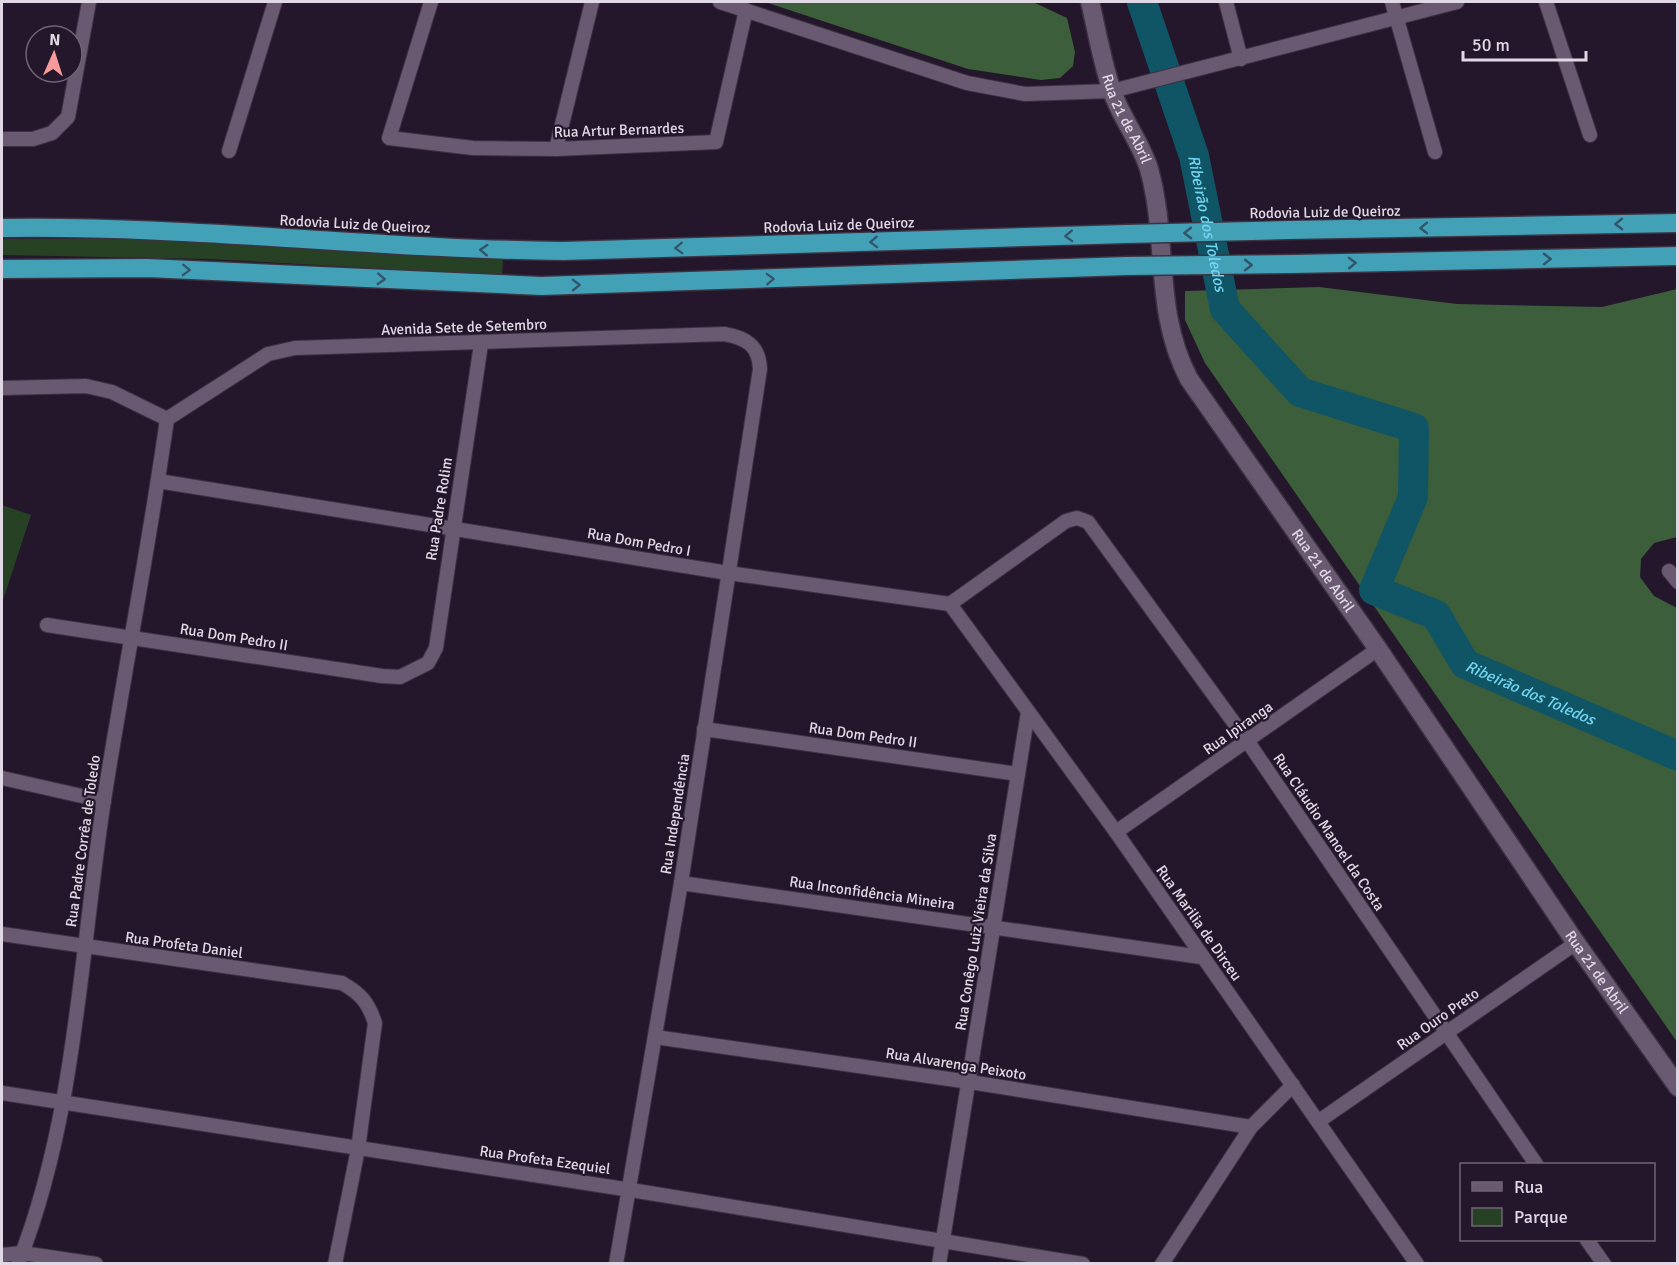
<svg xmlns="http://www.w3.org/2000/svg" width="1679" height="1265" font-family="Signika,sans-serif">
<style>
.green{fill:#274125}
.forest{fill:#3d5e3a}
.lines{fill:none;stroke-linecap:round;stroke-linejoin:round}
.river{stroke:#0f5565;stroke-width:30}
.street-casing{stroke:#3c3241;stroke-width:16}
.secondary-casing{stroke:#3c3241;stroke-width:21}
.highway-casing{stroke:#3c3241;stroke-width:21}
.street{stroke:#695971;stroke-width:14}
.secondary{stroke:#695971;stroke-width:18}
.highway{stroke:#42a0b7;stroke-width:18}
.highway-bridge-casing{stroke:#3c3241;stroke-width:21;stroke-linecap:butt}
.highway-bridge{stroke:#42a0b7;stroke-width:18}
.oneway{stroke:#32556a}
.labels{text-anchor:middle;stroke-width:4.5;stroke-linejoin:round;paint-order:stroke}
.street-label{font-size:15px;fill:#e1d8e5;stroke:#24172b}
.water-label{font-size:16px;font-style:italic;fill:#73d5f0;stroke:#24172b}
</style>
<rect width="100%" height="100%" fill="#24172b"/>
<!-- green -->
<g class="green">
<polygon points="95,234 503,260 502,275 209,259 2,255 2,239 93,239"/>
<polygon points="2,505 31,515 2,603"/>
</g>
<!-- forest -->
<g class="forest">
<polygon points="765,2 1033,2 1067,18 1075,52 1073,66 1060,78 1041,80 968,69"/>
<polygon points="1319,287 1457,304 1602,307 1677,289 1677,537 1654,543 1641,559 1640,577 1654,596 1677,608 1677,1042 1205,363 1185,320 1185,291"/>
</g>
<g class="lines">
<!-- river -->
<path class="river" id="s1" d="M1142 2 1194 156 1225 309 1300 392 1414 428 1413 497 1374 590 1436 615 1465 664 1678 756"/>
<defs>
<g id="street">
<polyline points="431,2 389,138 473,148 556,149 716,142 746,10"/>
<polyline points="720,2 967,83 1025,94 1112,91 1457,2"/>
<polyline points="1226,2 1241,59"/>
<polyline points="1392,2 1435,152"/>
<polyline points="1546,2 1590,135"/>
<polyline points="2,139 33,139 52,133 68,117 89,2"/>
<polyline points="556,149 592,2"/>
<polyline points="229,151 275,2"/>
<polyline points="2,388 86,386 112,392 167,419"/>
<path d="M167 419 268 354 295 348 724 334C747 338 759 346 760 369L681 883 616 1264"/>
<polyline points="158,481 728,573 950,604 1066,521 1077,518 1088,522 1248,742 1536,1164"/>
<polyline points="1669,571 1678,582"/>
<polyline points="950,604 1116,832 1417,1264"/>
<polyline points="47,625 382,676 400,677 428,663 436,648 481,344"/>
<polyline points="704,729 1018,774"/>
<polyline points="2,778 104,801"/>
<polyline points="1116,832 1378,649"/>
<polyline points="681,883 1201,957"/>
<path d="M2 934 342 983C361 994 368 1002 375 1023L358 1149 335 1264"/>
<polyline points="655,1037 970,1082 1251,1127"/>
<polyline points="2,1093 631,1190 1083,1264"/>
<polyline points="1319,1121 1576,943"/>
<polyline points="1587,1240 1604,1264"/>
<polyline points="2,1255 22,1253 96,1264"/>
<path d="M18 1264C76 1117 80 955 104 800 124 673 149 547 167 419"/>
<polyline points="939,1264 1028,712"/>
<polyline points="1162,1264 1251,1127 1293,1085"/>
</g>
<g id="secondary">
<path id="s2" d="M1090 2C1097 31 1102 62 1112 91 1121 118 1141 142 1149 169 1169 240 1153 311 1189 379L1378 649 1576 943 1678 1087"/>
</g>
<g id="highway">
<path d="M2 228C189 225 376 249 563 251L1127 234"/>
<polyline points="1288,230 1678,223"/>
<polyline points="1293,264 1678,256"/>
<polyline points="2,269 147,268 541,286 1127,266"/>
</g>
</defs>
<!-- street casing -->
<use href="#street" class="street-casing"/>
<!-- secondary casing -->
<use href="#secondary" class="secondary-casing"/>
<!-- highway casing -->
<use href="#highway" class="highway-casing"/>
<!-- street -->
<use href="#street" class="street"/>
<!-- secondary -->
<use href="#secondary" class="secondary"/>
<!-- highway -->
<use href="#highway" class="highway"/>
<defs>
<g id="highway-bridge">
<polyline points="1127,234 1288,230"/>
<polyline points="1127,266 1293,264"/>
</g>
</defs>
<!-- highway-bridge casing -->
<use href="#highway-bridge" class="highway-bridge-casing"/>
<!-- highway-bridge -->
<use href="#highway-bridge" class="highway-bridge"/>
</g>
<!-- one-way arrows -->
<defs><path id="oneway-chevron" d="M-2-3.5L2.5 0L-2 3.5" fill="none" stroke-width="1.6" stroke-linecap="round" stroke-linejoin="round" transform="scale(1.5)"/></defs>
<g class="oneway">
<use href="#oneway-chevron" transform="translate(1619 224) rotate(179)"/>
<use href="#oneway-chevron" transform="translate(1424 228) rotate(179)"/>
<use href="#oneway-chevron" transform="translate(1188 233) rotate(179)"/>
<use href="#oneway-chevron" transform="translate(1069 236) rotate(178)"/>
<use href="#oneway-chevron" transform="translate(874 242) rotate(178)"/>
<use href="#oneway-chevron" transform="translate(679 248) rotate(178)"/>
<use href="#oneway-chevron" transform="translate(484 250) rotate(-177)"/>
<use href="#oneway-chevron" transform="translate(1547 259) rotate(-1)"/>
<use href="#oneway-chevron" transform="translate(1352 263) rotate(-1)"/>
<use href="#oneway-chevron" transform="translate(1248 265)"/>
<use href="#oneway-chevron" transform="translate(186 270) rotate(2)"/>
<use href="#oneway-chevron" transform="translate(381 279) rotate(3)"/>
<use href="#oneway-chevron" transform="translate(770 279) rotate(-2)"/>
<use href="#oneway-chevron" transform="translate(576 285) rotate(-1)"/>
</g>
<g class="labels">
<!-- street labels -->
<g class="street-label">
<text dy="5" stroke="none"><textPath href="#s2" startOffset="123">Rua 21 de Abril</textPath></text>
<text transform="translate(619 130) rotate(-2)" y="5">Rua Artur Bernardes</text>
<text transform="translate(1325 212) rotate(-1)" y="5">Rodovia Luiz de Queiroz</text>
<text transform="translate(355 224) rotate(3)" y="5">Rodovia Luiz de Queiroz</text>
<text transform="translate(839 225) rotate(-2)" y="5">Rodovia Luiz de Queiroz</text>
<text transform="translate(464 327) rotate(-2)" y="5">Avenida Sete de Setembro</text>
<text transform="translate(439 509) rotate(-81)" y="5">Rua Padre Rolim</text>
<text transform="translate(639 542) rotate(10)" y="5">Rua Dom Pedro I</text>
<text dy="5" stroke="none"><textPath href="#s2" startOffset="627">Rua 21 de Abril</textPath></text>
<text transform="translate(234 637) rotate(9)" y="5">Rua Dom Pedro II</text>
<text transform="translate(1238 728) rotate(-35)" y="5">Rua Ipiranga</text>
<text transform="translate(863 735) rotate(8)" y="5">Rua Dom Pedro II</text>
<text transform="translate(675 814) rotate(-81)" y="5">Rua Independência</text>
<text transform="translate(1329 832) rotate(56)" y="5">Rua Cláudio Manoel da Costa</text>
<text transform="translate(83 841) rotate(-82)" y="5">Rua Padre Corrêa de Toledo</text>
<text transform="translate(872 893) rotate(8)" y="5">Rua Inconfidência Mineira</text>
<text transform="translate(1199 923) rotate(55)" y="5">Rua Marilia de Dirceu</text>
<text transform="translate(976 932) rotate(-81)" y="5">Rua Conêgo Luiz Vieira da Silva</text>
<text transform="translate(184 945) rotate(8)" y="5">Rua Profeta Daniel</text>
<text dy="5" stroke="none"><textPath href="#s2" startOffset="1113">Rua 21 de Abril</textPath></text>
<text transform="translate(1438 1019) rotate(-35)" y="5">Rua Ouro Preto</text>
<text transform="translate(956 1064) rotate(9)" y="5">Rua Alvarenga Peixoto</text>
<text transform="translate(545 1160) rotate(8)" y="5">Rua Profeta Ezequiel</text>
</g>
<!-- water labels -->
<g class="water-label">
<text dy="6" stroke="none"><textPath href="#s1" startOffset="231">Ribeirão dos Toledos</textPath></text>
<text dy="6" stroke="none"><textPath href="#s1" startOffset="915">Ribeirão dos Toledos</textPath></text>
</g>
</g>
<!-- border -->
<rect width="1679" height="1265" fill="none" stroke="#e1d8e5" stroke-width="6"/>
<!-- legend -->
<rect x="1460" y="1163" width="195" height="78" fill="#24172b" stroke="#706475" stroke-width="1.5"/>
<rect x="1472" y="1182" width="30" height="9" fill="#695971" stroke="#706475" stroke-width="1.5"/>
<text x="1514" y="1193" font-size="18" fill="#e1d8e5">Rua</text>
<rect x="1472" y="1208" width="30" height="18" fill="#274125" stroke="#706475" stroke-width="1.5"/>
<text x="1514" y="1223" font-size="18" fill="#e1d8e5">Parque</text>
<!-- north arrow -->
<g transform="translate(54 54) rotate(3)"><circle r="28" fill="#24172b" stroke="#706475" stroke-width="1.5"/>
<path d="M0-4.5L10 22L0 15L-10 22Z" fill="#f59b9c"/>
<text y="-9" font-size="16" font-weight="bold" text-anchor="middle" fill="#e1d8e5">N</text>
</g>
<!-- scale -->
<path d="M1463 51v9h123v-9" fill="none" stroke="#e1d8e5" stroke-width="3"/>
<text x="1472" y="51" font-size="18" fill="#e1d8e5" stroke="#24172b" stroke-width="4.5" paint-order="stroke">50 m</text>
</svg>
